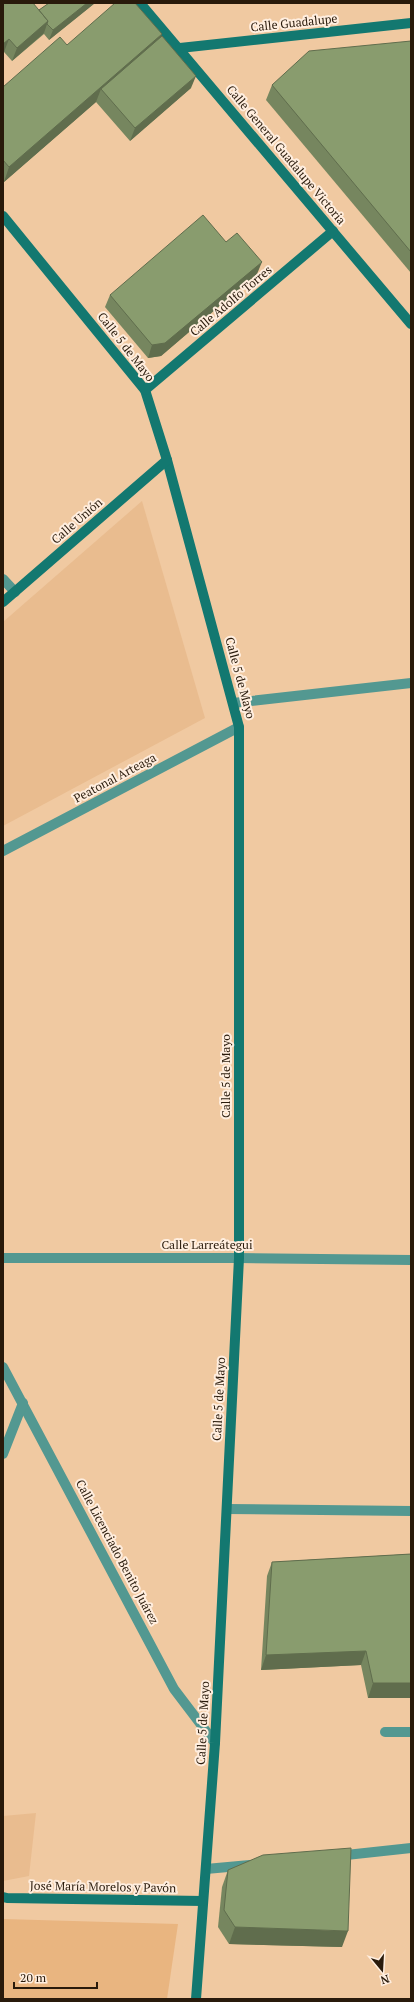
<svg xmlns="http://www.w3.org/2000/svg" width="414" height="2002" font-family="'PT Serif',serif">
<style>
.built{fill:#e9bc8f}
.green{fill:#e9b580}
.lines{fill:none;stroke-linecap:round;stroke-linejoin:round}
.lane{stroke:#539891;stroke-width:10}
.street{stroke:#539891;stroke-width:10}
.secondary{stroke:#137870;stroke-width:10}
.wall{fill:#76865f}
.shaded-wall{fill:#606d4d}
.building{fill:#899c6e;stroke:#606d4d}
.labels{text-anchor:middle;stroke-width:4;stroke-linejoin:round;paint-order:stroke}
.street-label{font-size:12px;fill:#291a0b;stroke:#ffeedf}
</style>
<rect width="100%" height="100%" fill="#f0c9a1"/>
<!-- built -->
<g class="built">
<polygon points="142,501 205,718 3,826 3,622"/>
<polygon points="36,1813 29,1876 3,1881 3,1816"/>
</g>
<!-- green -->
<polygon class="green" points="3,1919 178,1924 167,1999 3,1999"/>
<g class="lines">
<!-- lane -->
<g class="lane">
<polyline points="227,1509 411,1511"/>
<polyline points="385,1732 411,1732"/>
</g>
<!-- street -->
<g class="street">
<polyline points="3,579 15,592"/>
<polyline points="233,703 411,683"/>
<polyline points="3,851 239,727"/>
<polyline points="3,1258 239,1258 411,1260"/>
<polyline points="3,1367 174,1689 215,1743"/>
<polyline points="3,1454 23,1403"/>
<polyline points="337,1856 411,1848"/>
<polyline points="206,1869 250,1865"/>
</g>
<!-- secondary -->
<g class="secondary">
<polyline points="140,3 411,324"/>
<polyline points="180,48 411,23"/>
<polyline points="3,216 145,390 167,460 239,727 239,1258 215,1743 196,1999"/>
<polyline points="145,390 333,231"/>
<polyline points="3,602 167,460"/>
<polyline points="3,1897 7,1898 203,1901"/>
</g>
</g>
<!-- wall -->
<g class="wall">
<polygon points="3,3 39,10 49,3 95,3 49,40 44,34 12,61 4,52 3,53"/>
<polygon points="162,36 191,88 130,141 96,102 4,182 3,181 3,87 67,45"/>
<polygon points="411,41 411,273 266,100 272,85"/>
<polygon points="226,242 257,274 161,356 148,358 105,307 110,295"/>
<polygon points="411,1554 411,1698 368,1698 361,1665 261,1670 267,1576 272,1562"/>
<polygon points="228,1870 342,1947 229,1944 218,1927 222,1887"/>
</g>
<!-- shaded-wall -->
<g class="shaded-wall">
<polygon points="87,3 95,3 49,40 53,30"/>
<polygon points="48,21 44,33 12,61 17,48"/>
<polygon points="162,34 157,49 101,89 96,102 4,182 9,167"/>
<polygon points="9,39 4,52 3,53 3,44"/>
<polygon points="196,76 191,88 130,141 135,128"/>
<polygon points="262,262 257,274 161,356 148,358 152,345"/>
<polygon points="366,1651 361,1665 261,1670 266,1655"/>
<polygon points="373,1683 411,1683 411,1698 368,1698"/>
<polygon points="235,1927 348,1931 342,1947 229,1944"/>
</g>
<!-- building -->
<g class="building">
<polygon points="3,3 33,3 48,21 17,48 9,39 3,44"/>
<polygon points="49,3 87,3 53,30 47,24 48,21 39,10"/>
<polygon points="115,3 135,3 162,34 9,167 3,160 3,87 60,37 67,45"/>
<polygon points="162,36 196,76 135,128 101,89"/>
<polygon points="411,41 411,252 272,85 309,51"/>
<polygon points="203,215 226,242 237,233 262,262 165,343 152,345 110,295"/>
<polygon points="411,1554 411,1683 373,1683 366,1651 266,1655 272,1562"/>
<polygon points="351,1848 348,1931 235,1927 224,1910 228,1870 263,1855"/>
</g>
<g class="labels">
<!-- street labels -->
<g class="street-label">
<text transform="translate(294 23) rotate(-6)" y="4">Calle Guadalupe</text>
<text transform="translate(286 155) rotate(50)" y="4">Calle General Guadalupe Victoria</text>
<text transform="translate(231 301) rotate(-40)" y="4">Calle Adolfo Torres</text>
<text transform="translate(126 347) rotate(52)" y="4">Calle 5 de Mayo</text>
<text transform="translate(77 521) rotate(-41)" y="4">Calle Unión</text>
<text transform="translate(240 678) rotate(75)" y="4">Calle 5 de Mayo</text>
<text transform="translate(115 778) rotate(-28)" y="4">Peatonal Arteaga</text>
<text transform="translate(226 1076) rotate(-90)" y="4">Calle 5 de Mayo</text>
<text x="207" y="1249">Calle Larreátegui</text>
<text transform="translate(219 1399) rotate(-87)" y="4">Calle 5 de Mayo</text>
<text transform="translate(117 1552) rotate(62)" y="4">Calle Licenciado Benito Juárez</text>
<text transform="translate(203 1723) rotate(-87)" y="4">Calle 5 de Mayo</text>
<text transform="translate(103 1887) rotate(1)" y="4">José María Morelos y Pavón</text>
</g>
</g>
<!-- border -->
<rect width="414" height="2002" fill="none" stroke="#291a0b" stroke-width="8"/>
<!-- north arrow -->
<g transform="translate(382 1970) rotate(162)" stroke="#ffeedf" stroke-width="3" paint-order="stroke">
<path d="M0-3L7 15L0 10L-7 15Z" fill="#291a0b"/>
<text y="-6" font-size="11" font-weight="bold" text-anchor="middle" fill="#291a0b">N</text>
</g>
<!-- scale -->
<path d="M14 1982v6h83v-6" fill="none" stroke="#291a0b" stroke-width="2"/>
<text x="20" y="1982" font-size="12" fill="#291a0b" stroke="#ffeedf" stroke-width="3" paint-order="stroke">20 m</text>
</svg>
